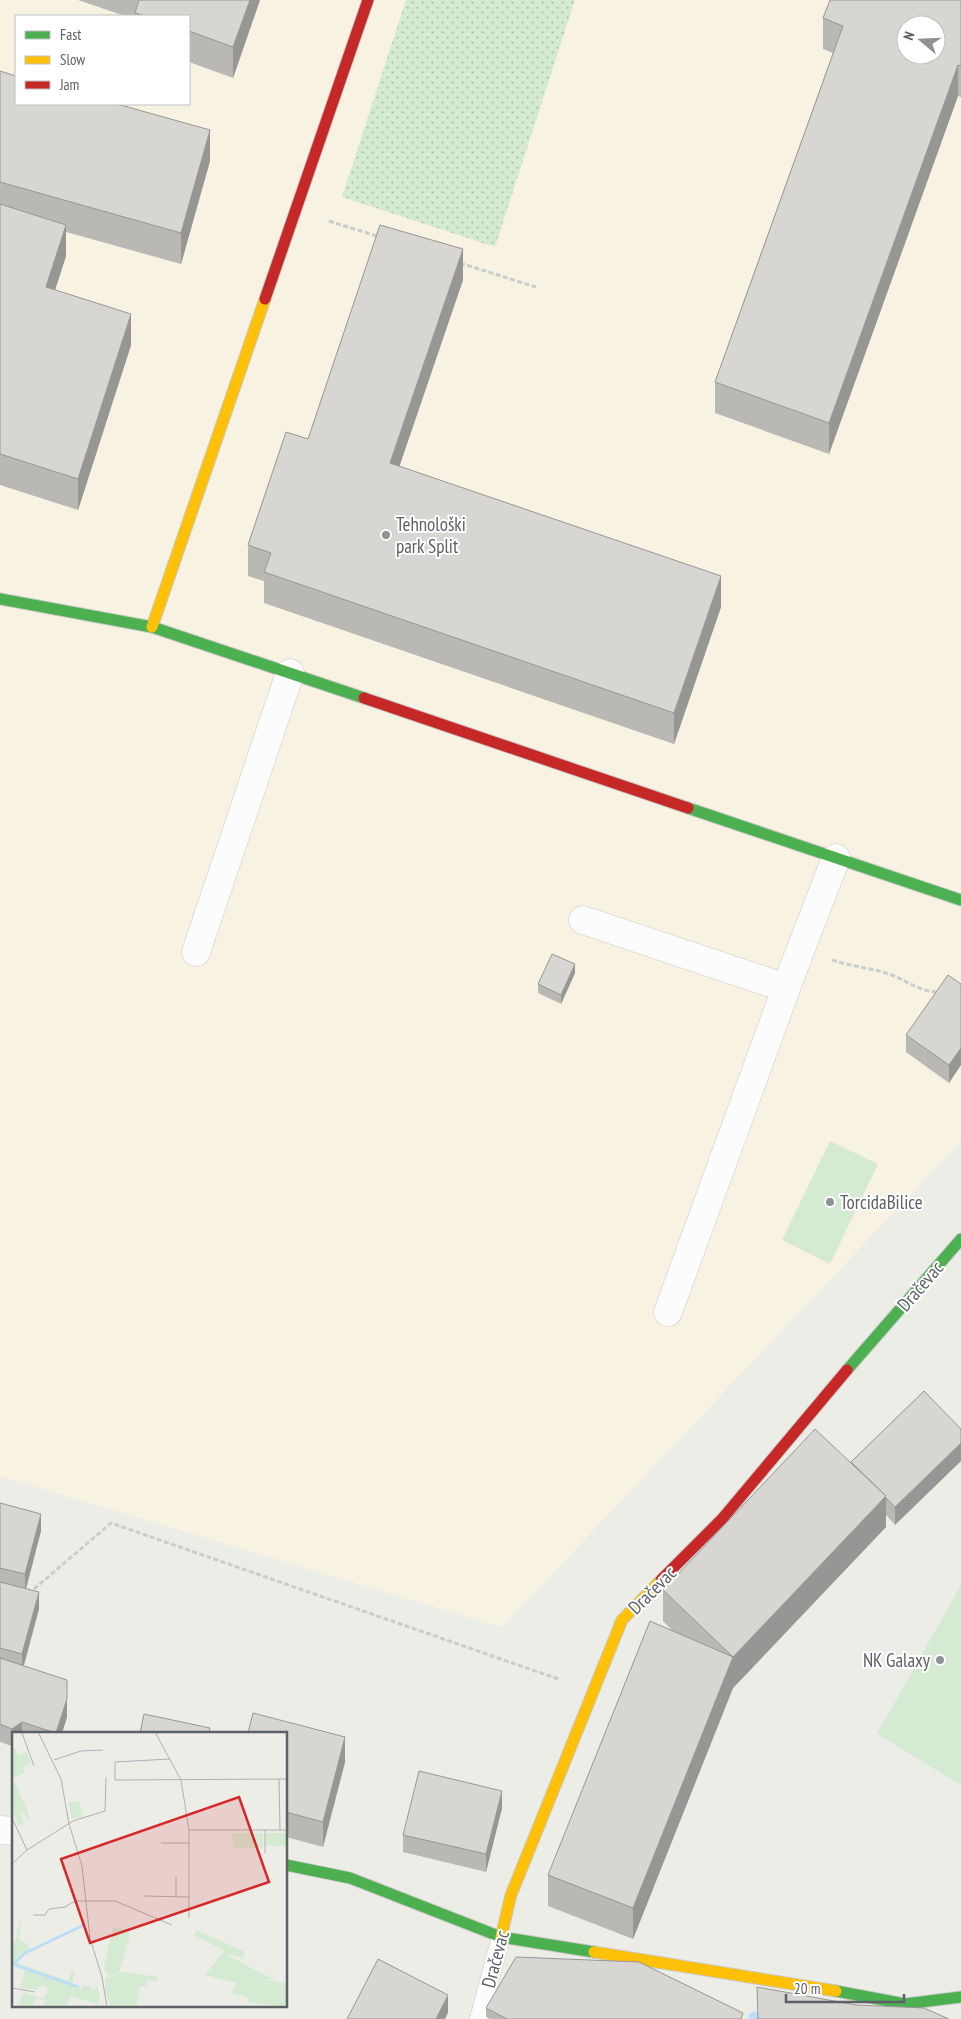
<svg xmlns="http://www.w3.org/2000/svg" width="961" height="2019" font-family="'PT Sans Narrow',sans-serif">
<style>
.commercial{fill:#f7f2e1;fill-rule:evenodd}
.grass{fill:url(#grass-dots)}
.pitch{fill:#d5ead3}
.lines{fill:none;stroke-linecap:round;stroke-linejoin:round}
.stream{stroke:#bbdef8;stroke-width:11}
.lane-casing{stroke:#cacbca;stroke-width:19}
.street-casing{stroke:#cacbca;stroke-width:29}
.fast-casing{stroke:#c9cac8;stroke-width:13}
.slow-casing{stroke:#c9cac8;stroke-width:13}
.jam-casing{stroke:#c9cac8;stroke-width:13}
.path{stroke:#c9cecb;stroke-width:3;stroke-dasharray:5 2.5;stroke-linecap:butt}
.lane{stroke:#fcfcfc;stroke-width:18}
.street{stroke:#fcfcfc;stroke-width:28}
.fast{stroke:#4caf50;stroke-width:11}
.slow{stroke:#ffc107;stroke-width:11}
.jam{stroke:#c62828;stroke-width:11}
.wall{fill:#b9b8b5}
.shaded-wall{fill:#969694}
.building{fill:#d7d6d3;stroke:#969694;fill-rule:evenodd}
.poi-dot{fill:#8f9294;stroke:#fff;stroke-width:2}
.labels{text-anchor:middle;stroke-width:4;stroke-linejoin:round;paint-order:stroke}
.poi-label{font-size:19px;fill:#5d6166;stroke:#fff;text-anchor:start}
.street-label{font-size:19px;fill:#5d6166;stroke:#fff}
.inset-river{fill:none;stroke:#bbdef8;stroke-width:2.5}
.inset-road{fill:none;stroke:#afb1b0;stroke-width:1}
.view{fill:#d62828;fill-opacity:0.15;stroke:#d62828;stroke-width:2.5}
.inset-edge{fill:none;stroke:#5d6166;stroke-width:2.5}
</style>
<defs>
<pattern id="grass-dots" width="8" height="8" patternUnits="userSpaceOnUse" patternTransform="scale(1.25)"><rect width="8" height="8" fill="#d5ead3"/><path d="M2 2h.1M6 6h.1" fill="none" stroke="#b0c1af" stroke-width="1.8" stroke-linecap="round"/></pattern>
</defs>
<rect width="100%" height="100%" fill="#edede8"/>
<!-- commercial -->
<path class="commercial" d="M0 0H961V1141L502 1627 0 1476ZM16 16H189V104H16ZM906 25H936V55H906Z"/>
<!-- grass -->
<polygon class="grass" points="406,0 575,0 495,247 342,197"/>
<!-- pitch -->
<g class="pitch">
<polygon points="830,1141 878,1164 830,1264 782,1240"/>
<polygon points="961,1585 961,1785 877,1734"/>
</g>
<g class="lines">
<!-- stream -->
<polyline class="stream" points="754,2017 754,2019"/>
<defs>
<polyline id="lane" points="479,2019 501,1937"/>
<g id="street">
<polyline points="583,920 786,988"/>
<polyline points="196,952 290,673"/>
<polyline points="668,1312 792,972 836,858"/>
<polyline points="0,1830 14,1831"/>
</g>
<g id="fast">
<polyline points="0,599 152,627 364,698"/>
<polyline points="688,808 961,900"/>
<polyline points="847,1370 961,1239"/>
<polyline points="286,1865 350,1878 501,1937 594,1952"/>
<polyline points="836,1991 905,2004 961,1997"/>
</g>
<g id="slow">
<polyline points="152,627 265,299"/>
<polyline points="501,1937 511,1895 622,1620 661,1580"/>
<polyline points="594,1952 836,1991"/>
</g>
<g id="jam">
<polyline points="265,299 368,0"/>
<polyline points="364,698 688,808"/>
<polyline points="661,1580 722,1519 847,1370"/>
</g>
</defs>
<!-- lane casing -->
<use href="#lane" class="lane-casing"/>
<!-- street casing -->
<use href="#street" class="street-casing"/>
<!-- fast casing -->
<use href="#fast" class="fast-casing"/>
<!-- slow casing -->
<use href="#slow" class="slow-casing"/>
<!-- jam casing -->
<use href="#jam" class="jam-casing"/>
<!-- path -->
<g class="path">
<polyline points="329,221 380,237"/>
<polyline points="460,263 536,287"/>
<path d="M832 960C852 967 875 968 894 976 909 982 921 992 938 992"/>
<polyline points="34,1589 111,1523 561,1680"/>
</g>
<!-- lane -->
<use href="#lane" class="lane"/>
<!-- street -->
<use href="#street" class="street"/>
<!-- fast -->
<use href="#fast" class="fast"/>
<!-- slow -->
<use href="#slow" class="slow"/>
<!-- jam -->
<use href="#jam" class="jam"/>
</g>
<!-- wall -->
<g class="wall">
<polygon points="78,0 260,0 233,78 189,62 189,16 125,16"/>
<polygon points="961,0 961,97 958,96 829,454 715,413 715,382 833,53 823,49 823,18"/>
<polygon points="0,71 210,161 181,264 66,232 66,256 55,290 131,345 78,510 0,485"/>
<polygon points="463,280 399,466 721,607 674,744 264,603 264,581 248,576 248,545 308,439"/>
<polygon points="575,973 561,1004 538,993 538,984"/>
<polygon points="961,984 949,1083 906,1052 906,1035"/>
<polygon points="924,1391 895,1525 886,1515 886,1527 733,1688 633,1939 548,1906 548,1875 673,1631 663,1621 663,1590 851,1463 851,1462"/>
<polygon points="0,1503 41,1531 26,1589 39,1609 24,1666 67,1717 62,1733 14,1733 12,1746 0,1742"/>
<polygon points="286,1733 345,1762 323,1847 286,1837"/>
<polygon points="502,1808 486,1872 403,1852 403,1835"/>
<polygon points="486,2008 743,2019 490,2019 486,2017"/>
</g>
<!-- shaded-wall -->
<g class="shaded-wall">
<polygon points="250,0 260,0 233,78 233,47"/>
<polygon points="958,65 958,96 829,454 829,423"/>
<polygon points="210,130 210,161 181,264 181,233"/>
<polygon points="66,225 66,256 46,318 46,287"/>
<polygon points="463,249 463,280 390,494 390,463"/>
<polygon points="131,314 131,345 78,510 78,479"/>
<polygon points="721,576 721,607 674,744 674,713"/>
<polygon points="575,964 575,973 561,1004 561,995"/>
<polygon points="961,1048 961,1065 949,1083 949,1065"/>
<polygon points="961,1443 961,1461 895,1525 895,1507"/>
<polygon points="886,1496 886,1527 733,1688 633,1939 633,1908 733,1657"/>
<polygon points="41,1514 41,1531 25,1592 25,1574"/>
<polygon points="39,1592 39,1609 22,1671 22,1654"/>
<polygon points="67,1680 67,1717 62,1733 56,1733"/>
<polygon points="22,1722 22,1733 14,1733 14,1745 12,1746 12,1729"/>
<polygon points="345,1737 345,1762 323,1847 323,1822"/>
<polygon points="502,1791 502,1808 486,1872 486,1854"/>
<polygon points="448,1995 448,2013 445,2019 436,2019"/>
</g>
<!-- building -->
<g class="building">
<polygon points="139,0 250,0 233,47 189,31 189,16 146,16 135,13"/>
<path d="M830 0H961V66L958 65 829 423 715 382 843 26 823 18ZM906 25H936V55H906Z"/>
<polygon points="0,71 16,76 16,104 117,104 210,130 181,233 0,182"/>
<polygon points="0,204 66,225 46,287 131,314 78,479 0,454"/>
<polygon points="380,225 463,249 390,463 721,576 674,713 264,572 271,553 248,545 286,432 308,439"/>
<polygon points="552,954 575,964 561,995 538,984"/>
<polygon points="948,975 961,984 961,1048 949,1065 906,1035"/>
<polygon points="924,1391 961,1429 961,1443 895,1507 885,1497 886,1496 851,1462"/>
<polygon points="815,1429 886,1496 733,1657 663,1590"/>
<polygon points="0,1503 41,1514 25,1574 0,1568"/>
<polygon points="0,1582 39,1592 22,1654 0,1648"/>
<polygon points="650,1621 733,1657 633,1908 548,1875"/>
<polygon points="0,1658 67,1680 67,1699 56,1733 22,1722 12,1729 0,1724"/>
<polygon points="253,1713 345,1737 323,1822 286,1812 286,1733 248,1733"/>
<polygon points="144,1714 210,1728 209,1733 140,1733"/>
<polygon points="419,1771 502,1791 486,1854 403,1835"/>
<polygon points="516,1957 639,1962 743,2013 741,2019 507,2019 486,2008"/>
<polygon points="378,1959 448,1995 436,2019 347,2019"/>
<polygon points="757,1987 856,2005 924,2008 949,2019 758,2019"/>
</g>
<!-- markers -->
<g class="poi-dot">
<circle cx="386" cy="535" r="5"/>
<circle cx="830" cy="1202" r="5"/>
<circle cx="940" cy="1660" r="5"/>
</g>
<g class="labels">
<!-- poi labels -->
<g class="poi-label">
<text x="396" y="531">Tehnološki<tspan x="396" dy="22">park Split</tspan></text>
<text x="840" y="1209">TorcidaBilice</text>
<text x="930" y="1667" text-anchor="end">NK Galaxy</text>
</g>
<!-- street labels -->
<g class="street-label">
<text transform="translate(920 1286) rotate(-49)" y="7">Dračevac</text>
<text transform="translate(652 1590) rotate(-45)" y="7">Dračevac</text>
<text transform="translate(495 1959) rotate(-75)" y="7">Dračevac</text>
</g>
</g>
<!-- overview -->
<g transform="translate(12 1732)">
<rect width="275" height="275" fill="#edede8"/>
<path d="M67 69 71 85 60 87 56 70ZM220 101H251V116H221ZM254 101H275V117L274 114H254ZM7 189 12 190H9L7 207 15 212 18 218 6 226 5 231 56 249 60 239 63 240 60 251 70 257 72 253 79 255 80 259 84 256 81 254 86 255 88 266 86 272 59 264 54 275H31L33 269 24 266 20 275H6L11 260 31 267 36 256 30 254 24 258 8 256 13 238 0 233V211L4 210ZM185 198 233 220 230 227 219 222 214 225 253 248 275 251V275L236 270 237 266 220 261 225 251 193 243 212 219 182 203ZM113 240 146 245 145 250 135 248 134 254 128 255 124 275H99L93 260V246Z" fill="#d5ead3"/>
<path d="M216 223 246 240 263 247 253 248 214 225Z" fill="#d5ead3"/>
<path d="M3 16 6 23 15 20 19 32 11 35 13 41 3 45 0 44V17ZM3 50 18 86 15 88 12 80 8 81 12 91 6 93 0 77V51Z" fill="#d5ead3"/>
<path d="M101 195 117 198 118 202 107 241 97 244 92 236Z" fill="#d5ead3"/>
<path class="inset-river" d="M0 232 67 255M2 232 13 221 72 193"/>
<path class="inset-road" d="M26 0 49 47 57 92 70 134 78 206 90 245 95 275M143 0 169 48 177 98V186M10 1 22 34M158 27 103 30V48L275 47M42 28 69 19 91 18M267 47 268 98M0 86 15 118M177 98H275M253 98V121M149 111H177M0 132 15 118 61 89 93 79 94 45M164 145V165M132 164 177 165M21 183H33L37 177 53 175 63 169H103L160 193M0 256 23 260"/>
<path class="view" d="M227 65 257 150 78 211 49 127Z"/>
<rect width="275" height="275" class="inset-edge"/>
</g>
<!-- legend -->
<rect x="15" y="15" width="175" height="90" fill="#ffffff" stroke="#bec0c2"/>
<rect x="25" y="31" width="25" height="8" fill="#4caf50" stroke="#bec0c2"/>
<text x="60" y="40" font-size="15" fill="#5d6166">Fast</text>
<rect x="25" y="56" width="25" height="8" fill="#ffc107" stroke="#bec0c2"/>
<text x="60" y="65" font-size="15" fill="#5d6166">Slow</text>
<rect x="25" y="81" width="25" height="8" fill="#c62828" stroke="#bec0c2"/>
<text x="60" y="90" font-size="15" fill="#5d6166">Jam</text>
<!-- north arrow -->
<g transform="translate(921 40) rotate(289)"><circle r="24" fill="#ffffff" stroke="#bec0c2"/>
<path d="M0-4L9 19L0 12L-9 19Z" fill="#8f9294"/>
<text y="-8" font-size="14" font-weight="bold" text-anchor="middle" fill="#5d6166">N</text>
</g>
<!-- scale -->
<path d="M786 1994v8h118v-8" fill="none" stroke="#5d6166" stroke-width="2.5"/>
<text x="794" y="1994" font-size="15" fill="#5d6166" stroke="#ffffff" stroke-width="4" paint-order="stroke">20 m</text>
</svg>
